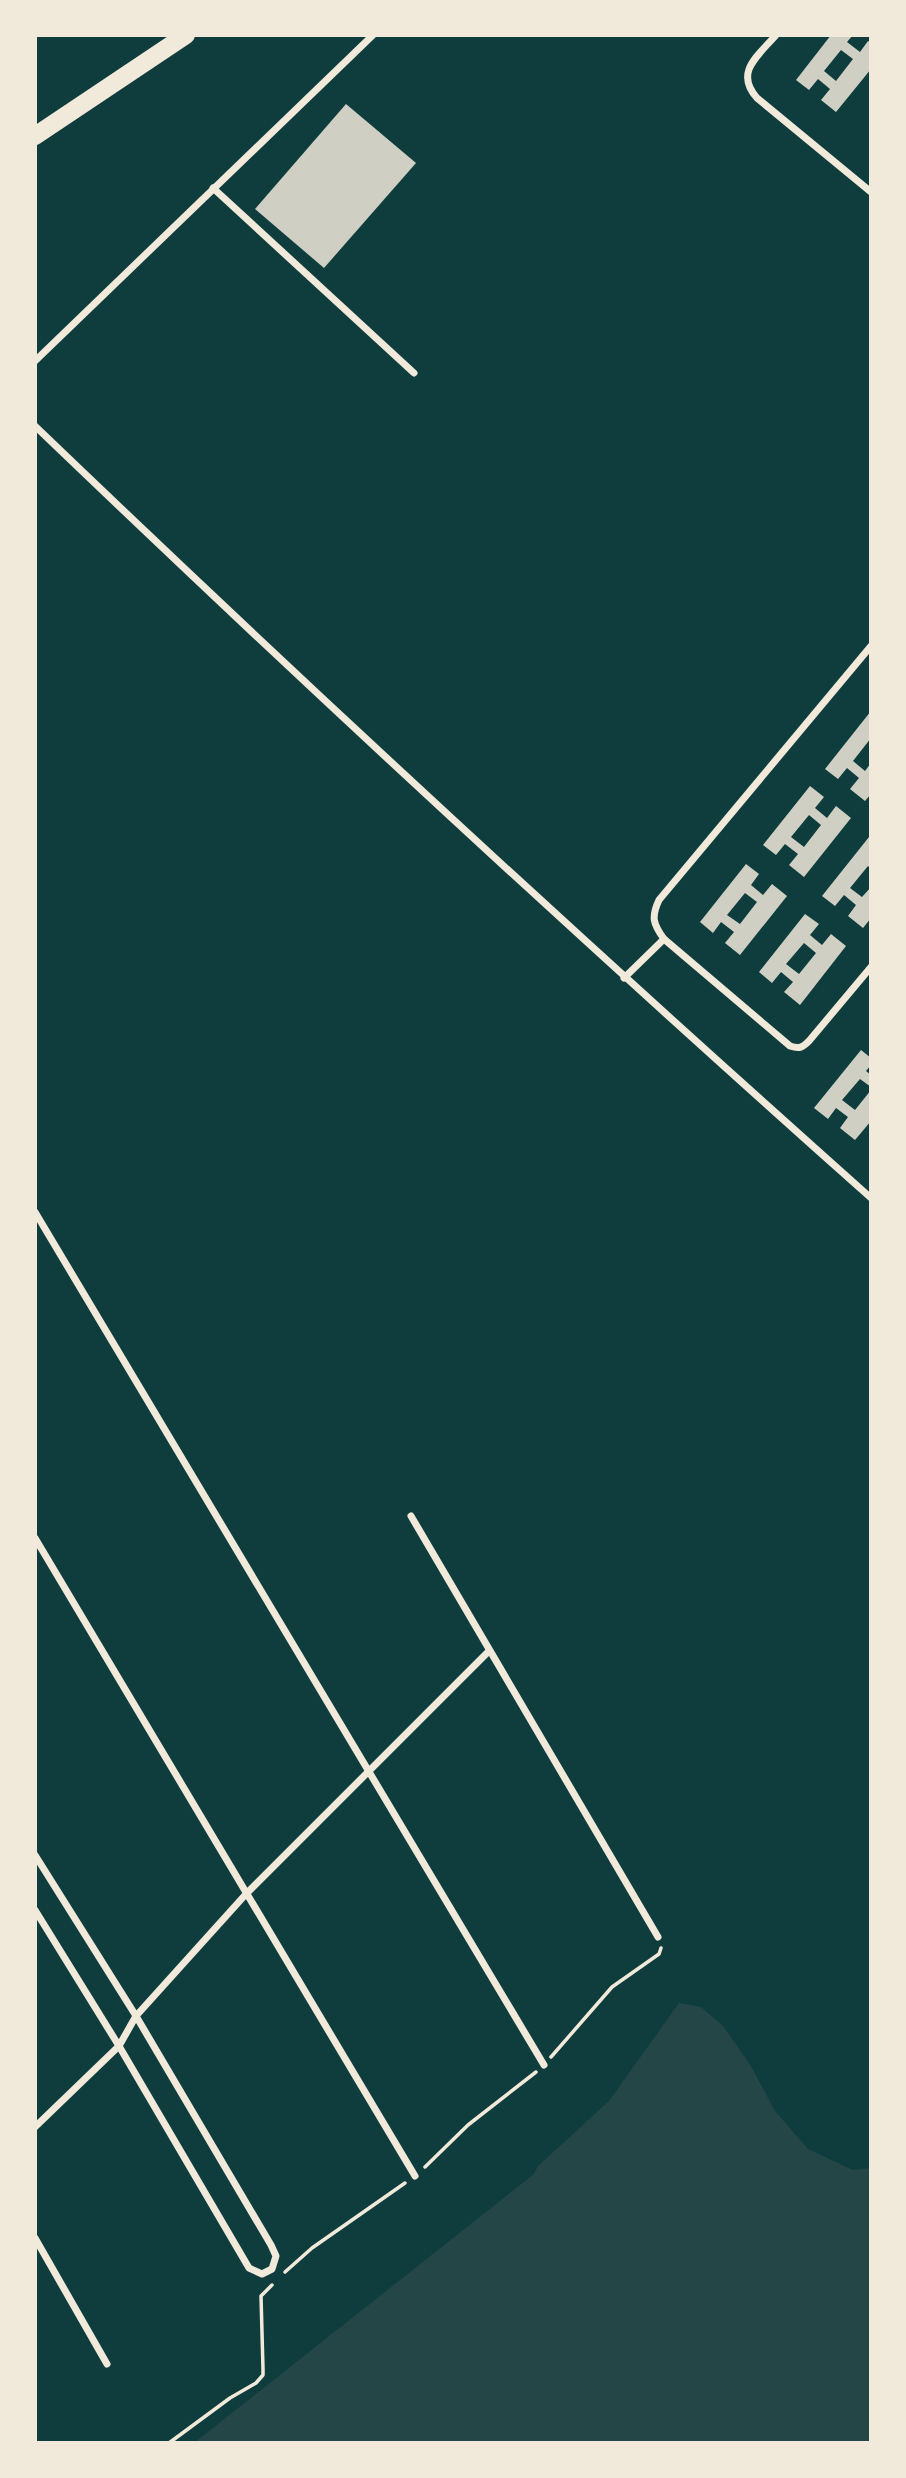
<svg xmlns="http://www.w3.org/2000/svg" width="906" height="2478" font-family="Barlow,sans-serif">
<style>
.green{fill:#244646}
.building{fill:#cfcfc3;fill-rule:evenodd}
.lines{fill:none;stroke-linecap:round;stroke-linejoin:round}
.path{stroke:#f1e9da;stroke-width:3.5}
.minor{stroke:#f1e9da;stroke-width:7}
.primary{stroke:#f1e9da;stroke-width:18}
</style>
<rect width="100%" height="100%" fill="#0f3d3e"/>
<!-- green -->
<polygon class="green" points="679,2003 701,2007 723,2026 751,2066 775,2111 808,2149 853,2170 871,2168 871,2443 194,2443 534,2174 538,2166 609,2101"/>
<!-- building -->
<g class="building">
<path d="M831 35H853L847 42 860 52 868 41 871 43V69L836 112 821 100 830 89 818 79 809 90 796 80ZM841 50 853 59 836 81 824 71Z"/>
<polygon points="346,104 416,163 324,268 255,209"/>
<polygon points="871,711 871,738 853,761 865,771 871,763 871,794 865,801 850,789 859,778 847,768 838,779 825,769"/>
<path d="M810 786 824 797 815 808 827 818 836 806 851 818 804 877 789 865 798 854 785 844 776 855 763 845ZM809 815 821 825 804 847 791 837Z"/>
<polygon points="869,837 871,839 871,869 868,866 850,888 862,897 871,887 871,918 863,928 848,916 856,905 844,895 835,906 822,896"/>
<path d="M746 864 759 874 751 885 763 895 772 884 787 896 740 955 725 943 734 932 721 922 713 933 700 922ZM745 893 757 902 740 924 727 915Z"/>
<path d="M805 914 819 924 810 935 822 945 831 934 846 946 800 1005 784 992 793 982 781 972 772 983 759 972ZM804 943 816 953 799 974 786 964Z"/>
<polygon points="861,1050 871,1058 871,1065 866,1071 871,1075 871,1087 860,1079 842,1100 855,1110 871,1090 871,1121 855,1140 840,1128 848,1117 836,1108 828,1119 814,1108"/>
</g>
<g class="lines">
<!-- path -->
<g class="path">
<polyline points="551,2057 612,1987 659,1954 661,1948"/>
<polyline points="425,2167 468,2125 536,2072"/>
<polyline points="285,2272 312,2248 405,2183"/>
<polyline points="169,2443 230,2398 256,2383 263,2375 263,2369 261,2296 272,2285"/>
</g>
<!-- minor -->
<g class="minor">
<path d="M776 35C758 56 734 72 757 98L871 192"/>
<polyline points="213,188 414,373"/>
<polyline points="35,361 373,35"/>
<path d="M35 426C309 689 588 946 871 1198"/>
<path d="M871 646 659 900C651 917 653 924 664 939L790 1046C799 1049 802 1048 809 1041L871 967"/>
<polyline points="624,978 664,939"/>
<polyline points="35,1212 544,2065"/>
<polyline points="411,1516 658,1937"/>
<polyline points="35,1538 415,2176"/>
<polyline points="35,1855 136,2016 271,2245 276,2256 272,2269 262,2274 249,2268 119,2046 35,1910"/>
<polyline points="35,2127 119,2046 136,2016 246,1894 489,1651"/>
<polyline points="35,2238 107,2364"/>
</g>
<!-- primary -->
<polyline class="primary" points="35,136 186,35"/>
</g>
<!-- border -->
<rect width="906" height="2478" fill="none" stroke="#f1e9da" stroke-width="74"/>
</svg>
